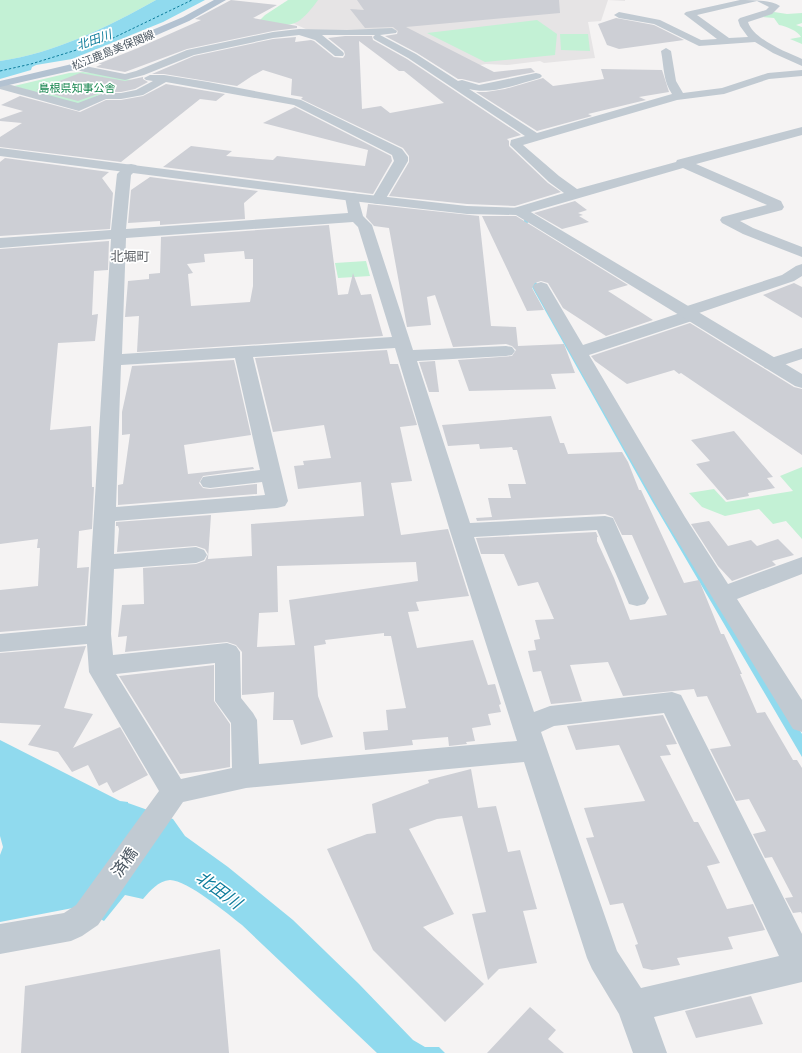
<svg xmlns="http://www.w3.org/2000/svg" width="802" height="1053" font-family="'DejaVu Sans','Noto Sans JP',sans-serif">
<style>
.education{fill:#e6e4e5}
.green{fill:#c3f1d5}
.water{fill:#90daee}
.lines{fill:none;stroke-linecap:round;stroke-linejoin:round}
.ferry{stroke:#0c7c9b;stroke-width:1;stroke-dasharray:2.5 2;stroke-linecap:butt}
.building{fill:#cdcfd5;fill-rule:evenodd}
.minor{fill:#c1cad2;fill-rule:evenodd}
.tertiary{fill:#c1cad2;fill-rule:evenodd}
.primary{fill:#b3c2d1;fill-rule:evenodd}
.labels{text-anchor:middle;stroke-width:3.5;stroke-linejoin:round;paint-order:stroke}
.far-street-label{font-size:11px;fill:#4a5661;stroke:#fff}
.far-park-label{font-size:11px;fill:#17864f;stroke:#fff}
.far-water-label{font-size:12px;font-style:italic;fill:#0c7c9b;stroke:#fff}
.far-quarter-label{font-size:13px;fill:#5f6368;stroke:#fff}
.near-street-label{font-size:16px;fill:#4a5661;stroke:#fff}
.near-water-label{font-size:17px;font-style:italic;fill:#0c7c9b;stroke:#fff}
</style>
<rect width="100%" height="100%" fill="#f5f3f3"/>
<!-- education -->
<polygon class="education" points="317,0 625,0 625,1 608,0 601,21 588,22 595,58 544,63 540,61 507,65 486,64 454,70 402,35 390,29 333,32 308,30 279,17"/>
<!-- green -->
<g class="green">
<path d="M0 0H156C108 27 55 53 0 61Z"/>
<path d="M288 0H318C296 30 292 26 257 23L265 15Z"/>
<path d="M774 12 787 14 802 13V23L796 25 802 27V44L790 39 801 37C798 31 786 26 779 25L774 18 762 17Z"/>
<polygon points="537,20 557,34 555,55 485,62 427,33"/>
<polygon points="560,34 588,34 590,51 561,50"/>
<polygon points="83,72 100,74 137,81 113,88 78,105 14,86 69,73"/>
<polygon points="366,261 370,276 338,278 335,263"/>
<polygon points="802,467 802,539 786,521 773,524 759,509 725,516 702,507 689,493 714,489 726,502 793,491 780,476"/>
</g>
<!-- water -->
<g class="water">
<path d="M156 0H205L163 22 72 59 36 65 32 67 31 70 0 79V61C55 53 108 27 156 0Z"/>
<polygon points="525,219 529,221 526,225 536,282 802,734 802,757 652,501 532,287 522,224"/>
<path d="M0 740 120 801 128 802V803L173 819 185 836 228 867 293 920 359 984 413 1040 425 1047H439L445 1053H377L242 925C228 914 187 880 170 880 158 881 150 891 143 899L125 895 104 921 78 907 0 922V855L3 847 0 836Z"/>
</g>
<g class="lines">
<!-- ferry -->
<polyline class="ferry" points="0,71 31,64 109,40 192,0"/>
</g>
<!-- building -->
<g class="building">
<polygon points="231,0 277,5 253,18 297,26 297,28 273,31 187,49 125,72 96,67 102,64 98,64 138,48 201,20 195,19"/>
<polygon points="357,0 559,0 560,13 406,27 494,72 531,68 535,72 479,83 462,79 458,79 417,53 385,36 397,34 398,31 393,27 365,28 350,9 364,10"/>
<polygon points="616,18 654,25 684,40 619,49 607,45 598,24"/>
<path d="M345 36H372L373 40 407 59 521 135 507 139 509 141V146L548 183 561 192 515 206 467 204 389 196 409 162V156L403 148 301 99 303 97 291 95 292 79 263 70 252 76 237 86 164 74H152L194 56 273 39 296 37 295 42 311 40 314 41 334 57 343 58 345 55 344 51 328 38ZM359 41 399 71H404L444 103 390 113 381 106 362 109Z"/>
<polygon points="601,69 662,70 669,92 639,97 646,100 588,114 592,116 537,131 476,92 486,92 505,89 543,78 553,86 604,79"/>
<polygon points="80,73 125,81 143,77 143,79 148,82 135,89 121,92 103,92 78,101 36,90"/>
<polygon points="166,84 225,94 216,101 200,99 121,162 0,147 0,137 22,123 0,121 0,119 23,111 1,105 20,96 80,112 106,100 121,100 143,96"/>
<polygon points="295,107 391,156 392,161 373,194 163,167 191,146 232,151 226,156 273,160 277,156 365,166 368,150 263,123"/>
<polygon points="5,158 109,172 102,178 113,193 110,229 0,236 0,162"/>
<polygon points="150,177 258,191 244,203 245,219 160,225 160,221 128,223 131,190"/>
<polygon points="575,201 587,210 578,213 583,215 579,216 589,222 562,229 534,213"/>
<polygon points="368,204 479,216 491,326 516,327 518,346 564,344 575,373 551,374 556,389 469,391 458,360 512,356 516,350 512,346 506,344 453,347 435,295 427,297 431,325 407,327 389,228 374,226 366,217"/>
<polygon points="482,216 516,216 628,285 608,291 653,320 606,336 563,308 548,283 541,281 535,283 532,288 544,310 527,311"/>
<path d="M329 225 338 295 348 294 353 273 361 295 371 294 383 336 137 352 139 316 125 317 128 281 149 279V274L160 273 161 237ZM244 251 245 259H253V286L250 302 191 306 188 274 193 273 187 264 205 262 204 254Z"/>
<polygon points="109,241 108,270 94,271 92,315 98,314 95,341 58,343 50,430 91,426 92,487 94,487 92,529 79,531 77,568 89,567 85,625 0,632 0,590 38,586 40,548 37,548 38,539 0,544 0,249"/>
<polygon points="794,283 802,287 802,318 763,295"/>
<polygon points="690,323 794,387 802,389 802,455 681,373 679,374 674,370 627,384 595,361 591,356"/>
<path d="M387 350 390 364H398L417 425 400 427 412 481 391 483 401 535 448 529 469 596 416 602 419 611 408 612 417 648 473 640 488 685 495 684 501 704 499 705 501 712 488 714 491 725 472 728 475 741 466 742 467 744 449 746 448 737 412 740 413 745 365 750 363 732 388 730 386 710 406 708 391 636H384V633L325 640 326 644 314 646 318 696 333 737 301 745 293 720H273L274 692 242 695V652L236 645 227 642 125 652 127 636 118 637 122 605 144 604 143 568 196 564 205 561 208 554 205 549 196 546 117 552 119 529 118 526H116V522L211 515 208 559 252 556 251 524 364 516 361 482 298 489 294 466 304 465 303 461 331 458 324 425 273 432 255 358ZM416 562 418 581 289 600 295 645 257 647 259 613 278 612 277 566Z"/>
<polygon points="234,360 251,435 184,445 188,474 253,467 254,469 203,476 199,483 203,488 210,489 257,484 257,494 118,505 118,485 123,484 130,434 122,435 122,412 132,366"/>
<polygon points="435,361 439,392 429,392 419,362"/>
<polygon points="551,416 560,443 564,443 568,454 622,452 628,462 639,490 641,490 684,583 699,580 721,634 724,634 742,674 740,674 757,713 765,712 793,760 797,760 802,768 802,914 801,912 793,913 785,898 793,897 772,857 765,858 753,834 766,831 749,799 736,801 710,749 731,746 707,696 697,697 694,689 623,696 608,662 570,665 582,701 551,704 541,671 533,672 528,651 536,650 534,640 540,639 535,620 554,619 538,582 518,586 504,554 481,554 476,538 596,532 598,537 597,537 597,541 614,578 630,620 667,615 632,535 622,535 613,517 605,514 477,521 476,518 492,517 488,498 511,498 508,484 526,484 517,450 513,450 512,447 480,449 479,444 448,446 442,425"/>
<polygon points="734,431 773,477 767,478 775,488 748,493 749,496 727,500 696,464 710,461 691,440"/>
<polygon points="709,521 728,546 751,540 757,546 778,539 794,555 772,561 776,565 732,581 718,566 691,524"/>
<polygon points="86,646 64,708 93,714 73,748 120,727 148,775 113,793 107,782 99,786 88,765 72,772 58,752 28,745 41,725 0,723 0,653"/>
<polygon points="214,665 214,701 230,724 230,767 213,770 180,774 119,676"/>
<polygon points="663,715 677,744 666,745 671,755 660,756 694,822 698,822 720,863 707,866 727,909 753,904 765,930 728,937 733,949 677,958 680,965 652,970 643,968 635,945 638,944 623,903 610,905 586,838 594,837 584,808 645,801 619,745 576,750 567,726"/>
<polygon points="471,769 478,808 496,806 508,852 520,850 537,909 523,911 537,963 499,969 488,980 472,914 486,912 462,816 437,819 409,829 454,914 423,927 484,984 445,1022 373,950 327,849 367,834 376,833 372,804 429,783 428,780"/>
<polygon points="220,949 229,1053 21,1053 25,986"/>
<polygon points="751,996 763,1024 696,1038 685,1011"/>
<polygon points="530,1007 556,1030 548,1039 564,1053 487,1053"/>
</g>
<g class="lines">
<!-- minor -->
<g class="minor">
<path d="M740 0C752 0 771 0 780 6L772 14 748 22C753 39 786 52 802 59V66L773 53 755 42 699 46 654 24 619 18 614 15 619 12 660 20 701 40 717 39 684 14 686 12ZM757 1 769 7 766 10 740 18 738 20 740 26 748 37 729 38 697 15Z"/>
<path d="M392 28 397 31 396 33 380 35 416 54 458 81 462 80 479 85 536 73 540 74 542 76 540 78C518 84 491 95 469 89L537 133 672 94C663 81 664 66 661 51L666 48 671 51 676 81 683 93 722 88 768 73 802 70V76L769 79 724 94 677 100 523 145 559 176 577 189 676 162 677 160 802 127V135L696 164 781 201 784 207 782 210 740 221 753 228 802 247V257L743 234 722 223 720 220 722 217 767 205 683 168 524 214 519 215 514 214 512 211 514 208 564 193 549 182 510 145 511 140 525 136 408 58 374 39 373 37 375 35H322L343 52 344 54 343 56H335L315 40 299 35 273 38 194 55 144 75 125 80 75 70 70 67 75 64 125 74 136 71 187 50 273 32 299 29 347 30Z"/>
<polygon points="150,75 164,75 208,82 301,100 402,149 408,157 408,161 385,200 383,203 378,204 373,203 371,200 394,161 392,155 294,105 166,82 143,95 121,99 106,99 79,111 0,89 0,82 78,103 104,93 121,93 136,90 153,81 146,80 144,78"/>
<path d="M131 164 136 165 138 168 131 175 126 229 348 213 345 197 347 194 352 193 357 194 363 216 372 225 413 350 506 346 512 347 515 351 512 355 506 356 417 361 470 523 605 516 613 518 649 598 645 604 637 606 629 604 597 530 474 537 534 712 550 706 672 692 681 695 802 934V982L654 1017 667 1053H633L619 1014 592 969 587 958 524 762 246 788 183 802 98 925 82 936 71 941 0 954V924L64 913 76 905 159 791 89 672 87 644 0 652V634L87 626 111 239 0 248V238L111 230 117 174 126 165ZM353 222 358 227 392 337 122 354 126 238ZM395 348 450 531 517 741 259 764 257 720 253 713 241 698 240 652 236 646 227 643 113 655 111 634 114 569 196 563 204 560 207 555 204 550 196 547 114 554 115 521 277 508 285 506 288 501 253 357ZM235 358 260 470 210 476 203 477 200 482 203 487 210 488 262 482 265 495 116 507 121 365ZM215 663V701L231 723 232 768 181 779 116 674ZM664 713 779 956 641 988 617 951 541 732 554 726Z"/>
<polygon points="802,264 802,276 794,281 699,313 700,315 698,319 589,355 685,517 728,584 802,557 802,574 737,599 802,700 802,732 793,729 663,517 533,287 535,284 541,282 547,284 583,345 680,313 679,312 681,308 782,275 796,266"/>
<polygon points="802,348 802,359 771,369 765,368 762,364 765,360"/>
</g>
<!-- tertiary -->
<polygon class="tertiary" points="0,148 352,193 467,206 524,208 802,374 802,388 795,386 516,215 467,214 352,201 0,156"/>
<!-- primary -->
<polygon class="primary" points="214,0 226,0 189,21 79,69 0,87 0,81 72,64 183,17"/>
</g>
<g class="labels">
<!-- far-street labels -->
<g class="far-street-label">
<text transform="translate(113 50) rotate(-22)" y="4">松江鹿島美保関線</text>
</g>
<!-- far-park labels -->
<g class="far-park-label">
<text x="77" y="92">島根県知事公舎</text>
</g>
<!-- far-water labels -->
<g class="far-water-label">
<text transform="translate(94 40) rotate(-19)" y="4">北田川</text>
</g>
<!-- far-quarter labels -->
<g class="far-quarter-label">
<text x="130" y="261">北堀町</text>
</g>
<!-- near-street labels -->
<g class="near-street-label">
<text transform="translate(124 862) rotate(-55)" y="6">済橋</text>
</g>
<!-- near-water labels -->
<g class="near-water-label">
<text transform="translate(219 890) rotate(36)" y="6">北田川</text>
</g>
</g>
</svg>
